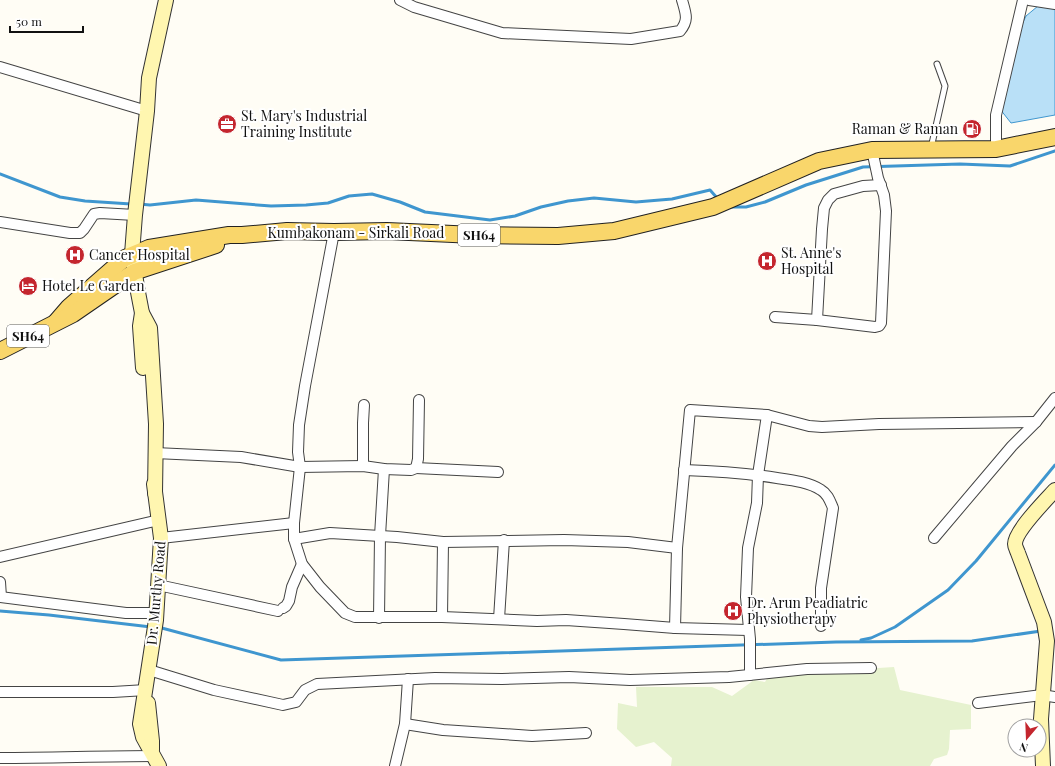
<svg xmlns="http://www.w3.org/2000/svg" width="1055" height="766" font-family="'Playfair Display',serif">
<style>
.pitch{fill:#e6f2cf}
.water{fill:#b9e0f7;stroke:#3f96cf}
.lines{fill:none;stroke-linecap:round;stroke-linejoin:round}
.stream{stroke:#3f96cf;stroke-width:3}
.lane-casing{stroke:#444;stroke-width:7}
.street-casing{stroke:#444;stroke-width:12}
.secondary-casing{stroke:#333;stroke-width:16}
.primary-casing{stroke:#222;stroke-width:18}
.lane{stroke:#fff;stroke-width:5}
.street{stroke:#fff;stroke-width:10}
.secondary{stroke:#fff6b0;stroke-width:14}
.primary{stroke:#f9d66b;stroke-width:16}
.labels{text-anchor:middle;stroke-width:4;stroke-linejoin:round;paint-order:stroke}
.shield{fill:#fff;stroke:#585858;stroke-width:1}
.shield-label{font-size:13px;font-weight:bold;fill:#111}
.poi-label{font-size:14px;fill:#111;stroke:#fff;text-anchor:start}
.street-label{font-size:14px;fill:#111;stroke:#fff}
</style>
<rect width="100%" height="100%" fill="#fffdf5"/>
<!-- pitch -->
<polygon class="pitch" points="894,667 900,690 971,705 971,729 950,730 949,749 947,755 934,759 930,766 671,766 672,758 654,742 636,747 617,729 618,703 637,707 636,687 712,687 732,696 754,680 765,682 769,675"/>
<!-- water -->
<polygon class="water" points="1038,6 1055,8 1055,115 1011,123 1000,109 1014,41 1026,16"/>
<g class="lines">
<!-- stream -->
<g class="stream">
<polyline points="0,174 60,197 85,201 131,204"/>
<polyline points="139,204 150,205 196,200 271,206 306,205 328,203 349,196 372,194 400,202 425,212 490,220 515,216 541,207 568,201 594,198 636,202 672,199 710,190 718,199"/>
<polyline points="730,207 746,207 765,202 806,185 863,167 960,164 1010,166 1055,151"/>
<polyline points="0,611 49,615 151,627"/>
<polyline points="158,627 281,660 836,642 972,641 1041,631"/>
<polyline points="861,640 871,638 895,627 948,590 976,561 1055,465"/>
</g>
<defs>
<polyline id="lane" points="931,148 945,86 937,64"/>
<g id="street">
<path d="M400 0 414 7 502 33 631 39 680 31C689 20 686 14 682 0"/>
<polyline points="1029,0 1055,4"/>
<polyline points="0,67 147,111"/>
<polyline points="996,149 996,115 1023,0"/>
<polyline points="0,222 70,233 80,233 84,229 94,214 100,213 135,215"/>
<polyline points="334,232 305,386 299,425 298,452 300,467 294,523 294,539 302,564 320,587 345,613 355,617 442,617 537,621 566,620 624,624 675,628 748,630"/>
<polyline points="775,317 817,320 875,327 879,326 881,323 886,211 884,195 878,178 872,150"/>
<polyline points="817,320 822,229 824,208 828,200 834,194 863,186 881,185"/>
<polyline points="155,453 241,457 300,467 363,466 384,469 411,470 416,468 418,459 419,400"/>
<polyline points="363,466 363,423 364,405"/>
<polyline points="416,468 498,472"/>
<path d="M684 470C715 471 746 473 777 478 791 480 809 482 821 490 828 494 830 501 833 508L821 588V626"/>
<polyline points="161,538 294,523"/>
<polyline points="934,538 1012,446 1036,422 1055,398"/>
<polyline points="294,539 330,533 397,537 443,542 564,540 628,542 677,548"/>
<polyline points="0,557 159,520"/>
<polyline points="0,582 1,597"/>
<polyline points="158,585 278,611"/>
<polyline points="0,597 126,613 156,613"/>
<polyline points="283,608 286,606 289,601 292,587 302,564"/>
<polyline points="442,617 443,542"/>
<polyline points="379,618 380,536 384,469"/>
<polyline points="499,619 504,540"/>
<polyline points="675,628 677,548 690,410 767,415 809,426 822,427 879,424 1036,422"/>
<polyline points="149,670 214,690 283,705 296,702 305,690 317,684 435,678 502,679 569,677 630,680 729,677 807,669 871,668"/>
<polyline points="750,675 750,639 746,597 748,548 757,503 758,475 767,415"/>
<polyline points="0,692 113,692 146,690"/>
<polyline points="978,703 1042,695 1055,697"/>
<polyline points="405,724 443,730 532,736 586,733"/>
<path d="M0 758C51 758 102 756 153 756"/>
<polyline points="395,766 405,724 408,679"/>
</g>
<g id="secondary">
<polyline points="142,313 140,326 143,368"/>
<polyline points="154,484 161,538 156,620 140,724 143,737 159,766"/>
<polyline points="155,493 156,424 150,328 142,313 137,287 132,254 135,215 147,111 149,78 166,0"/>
<polyline points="148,703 152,741 152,750"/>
<path d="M1043 766 1041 719 1047 641 1044 622 1018 553C1017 550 1015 547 1015 544 1015 531 1046 500 1055 490"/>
</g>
<g id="primary">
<polyline points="56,322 69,307 125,258 149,248 229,235 242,235 287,231 334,232 387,231 475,235 558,236 614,231 713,207 819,161 872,150 996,149 1055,137"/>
<polyline points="0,351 73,314 134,272 216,245"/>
</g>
</defs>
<!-- lane casing -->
<use href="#lane" class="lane-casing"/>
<!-- street casing -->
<use href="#street" class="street-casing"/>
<!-- secondary casing -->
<use href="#secondary" class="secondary-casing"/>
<!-- primary casing -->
<use href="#primary" class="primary-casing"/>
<!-- lane -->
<use href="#lane" class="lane"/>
<!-- street -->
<use href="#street" class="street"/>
<!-- secondary -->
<use href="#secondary" class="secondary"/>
<!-- primary -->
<use href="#primary" class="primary"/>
</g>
<!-- icons -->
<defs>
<symbol id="office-disc" viewBox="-11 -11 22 22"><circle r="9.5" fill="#c4262e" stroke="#fff"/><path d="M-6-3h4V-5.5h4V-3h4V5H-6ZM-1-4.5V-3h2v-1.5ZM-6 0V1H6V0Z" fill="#fff"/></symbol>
<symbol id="fuel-disc" viewBox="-11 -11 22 22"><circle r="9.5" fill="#c4262e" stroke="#fff"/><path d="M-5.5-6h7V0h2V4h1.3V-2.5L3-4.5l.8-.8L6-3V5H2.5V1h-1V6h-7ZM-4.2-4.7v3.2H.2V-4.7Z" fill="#fff"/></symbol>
<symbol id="hospital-disc" viewBox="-11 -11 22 22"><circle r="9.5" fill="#c4262e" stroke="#fff"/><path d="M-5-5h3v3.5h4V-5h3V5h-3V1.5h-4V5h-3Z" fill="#fff"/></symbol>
<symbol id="hotel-disc" viewBox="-11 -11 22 22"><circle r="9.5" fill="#c4262e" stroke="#fff"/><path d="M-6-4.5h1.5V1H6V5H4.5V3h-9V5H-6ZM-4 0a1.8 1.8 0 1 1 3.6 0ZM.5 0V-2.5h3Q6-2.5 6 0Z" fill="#fff"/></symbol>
</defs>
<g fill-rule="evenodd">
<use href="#office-disc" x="216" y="113" width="22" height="22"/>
<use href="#fuel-disc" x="961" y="118" width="22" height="22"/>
<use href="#hospital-disc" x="64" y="244" width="22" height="22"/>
<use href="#hospital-disc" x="756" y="250" width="22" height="22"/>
<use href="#hotel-disc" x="17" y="275" width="22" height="22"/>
<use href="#hospital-disc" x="722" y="600" width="22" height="22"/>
</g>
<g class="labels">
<!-- shield labels -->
<g class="shield">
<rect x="458" y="224" width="42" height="22" rx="3"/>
<rect x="7" y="325" width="42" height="22" rx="3"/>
</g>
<g class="shield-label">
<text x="479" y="240">SH64</text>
<text x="28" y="341">SH64</text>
</g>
<!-- poi labels -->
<g class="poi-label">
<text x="241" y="121">St. Mary's Industrial<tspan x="241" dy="16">Training Institute</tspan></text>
<text x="958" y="134" text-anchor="end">Raman &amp; Raman</text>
<text x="781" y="258">St. Anne's<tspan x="781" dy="16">Hospital</tspan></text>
<text x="89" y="260">Cancer Hospital</text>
<text x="42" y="291">Hotel Le Garden</text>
<text x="747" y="608">Dr. Arun Peadiatric<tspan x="747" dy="16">Physiotherapy</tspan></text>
</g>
<!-- street labels -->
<g class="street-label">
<text x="356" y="238">Kumbakonam - Sirkali Road</text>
<text transform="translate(156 593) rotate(-85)" y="5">Dr. Murthy Road</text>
</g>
</g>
<!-- north arrow -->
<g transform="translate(1027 738) rotate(199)"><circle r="19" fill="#ffffff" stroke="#a0a0a0"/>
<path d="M0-3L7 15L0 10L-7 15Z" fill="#c4262e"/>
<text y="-6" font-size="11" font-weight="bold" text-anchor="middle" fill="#111111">N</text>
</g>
<!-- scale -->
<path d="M10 26v6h73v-6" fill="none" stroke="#111111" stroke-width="2"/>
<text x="16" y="26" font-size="12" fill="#111111" stroke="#ffffff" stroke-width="3" paint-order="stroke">50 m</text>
</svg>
